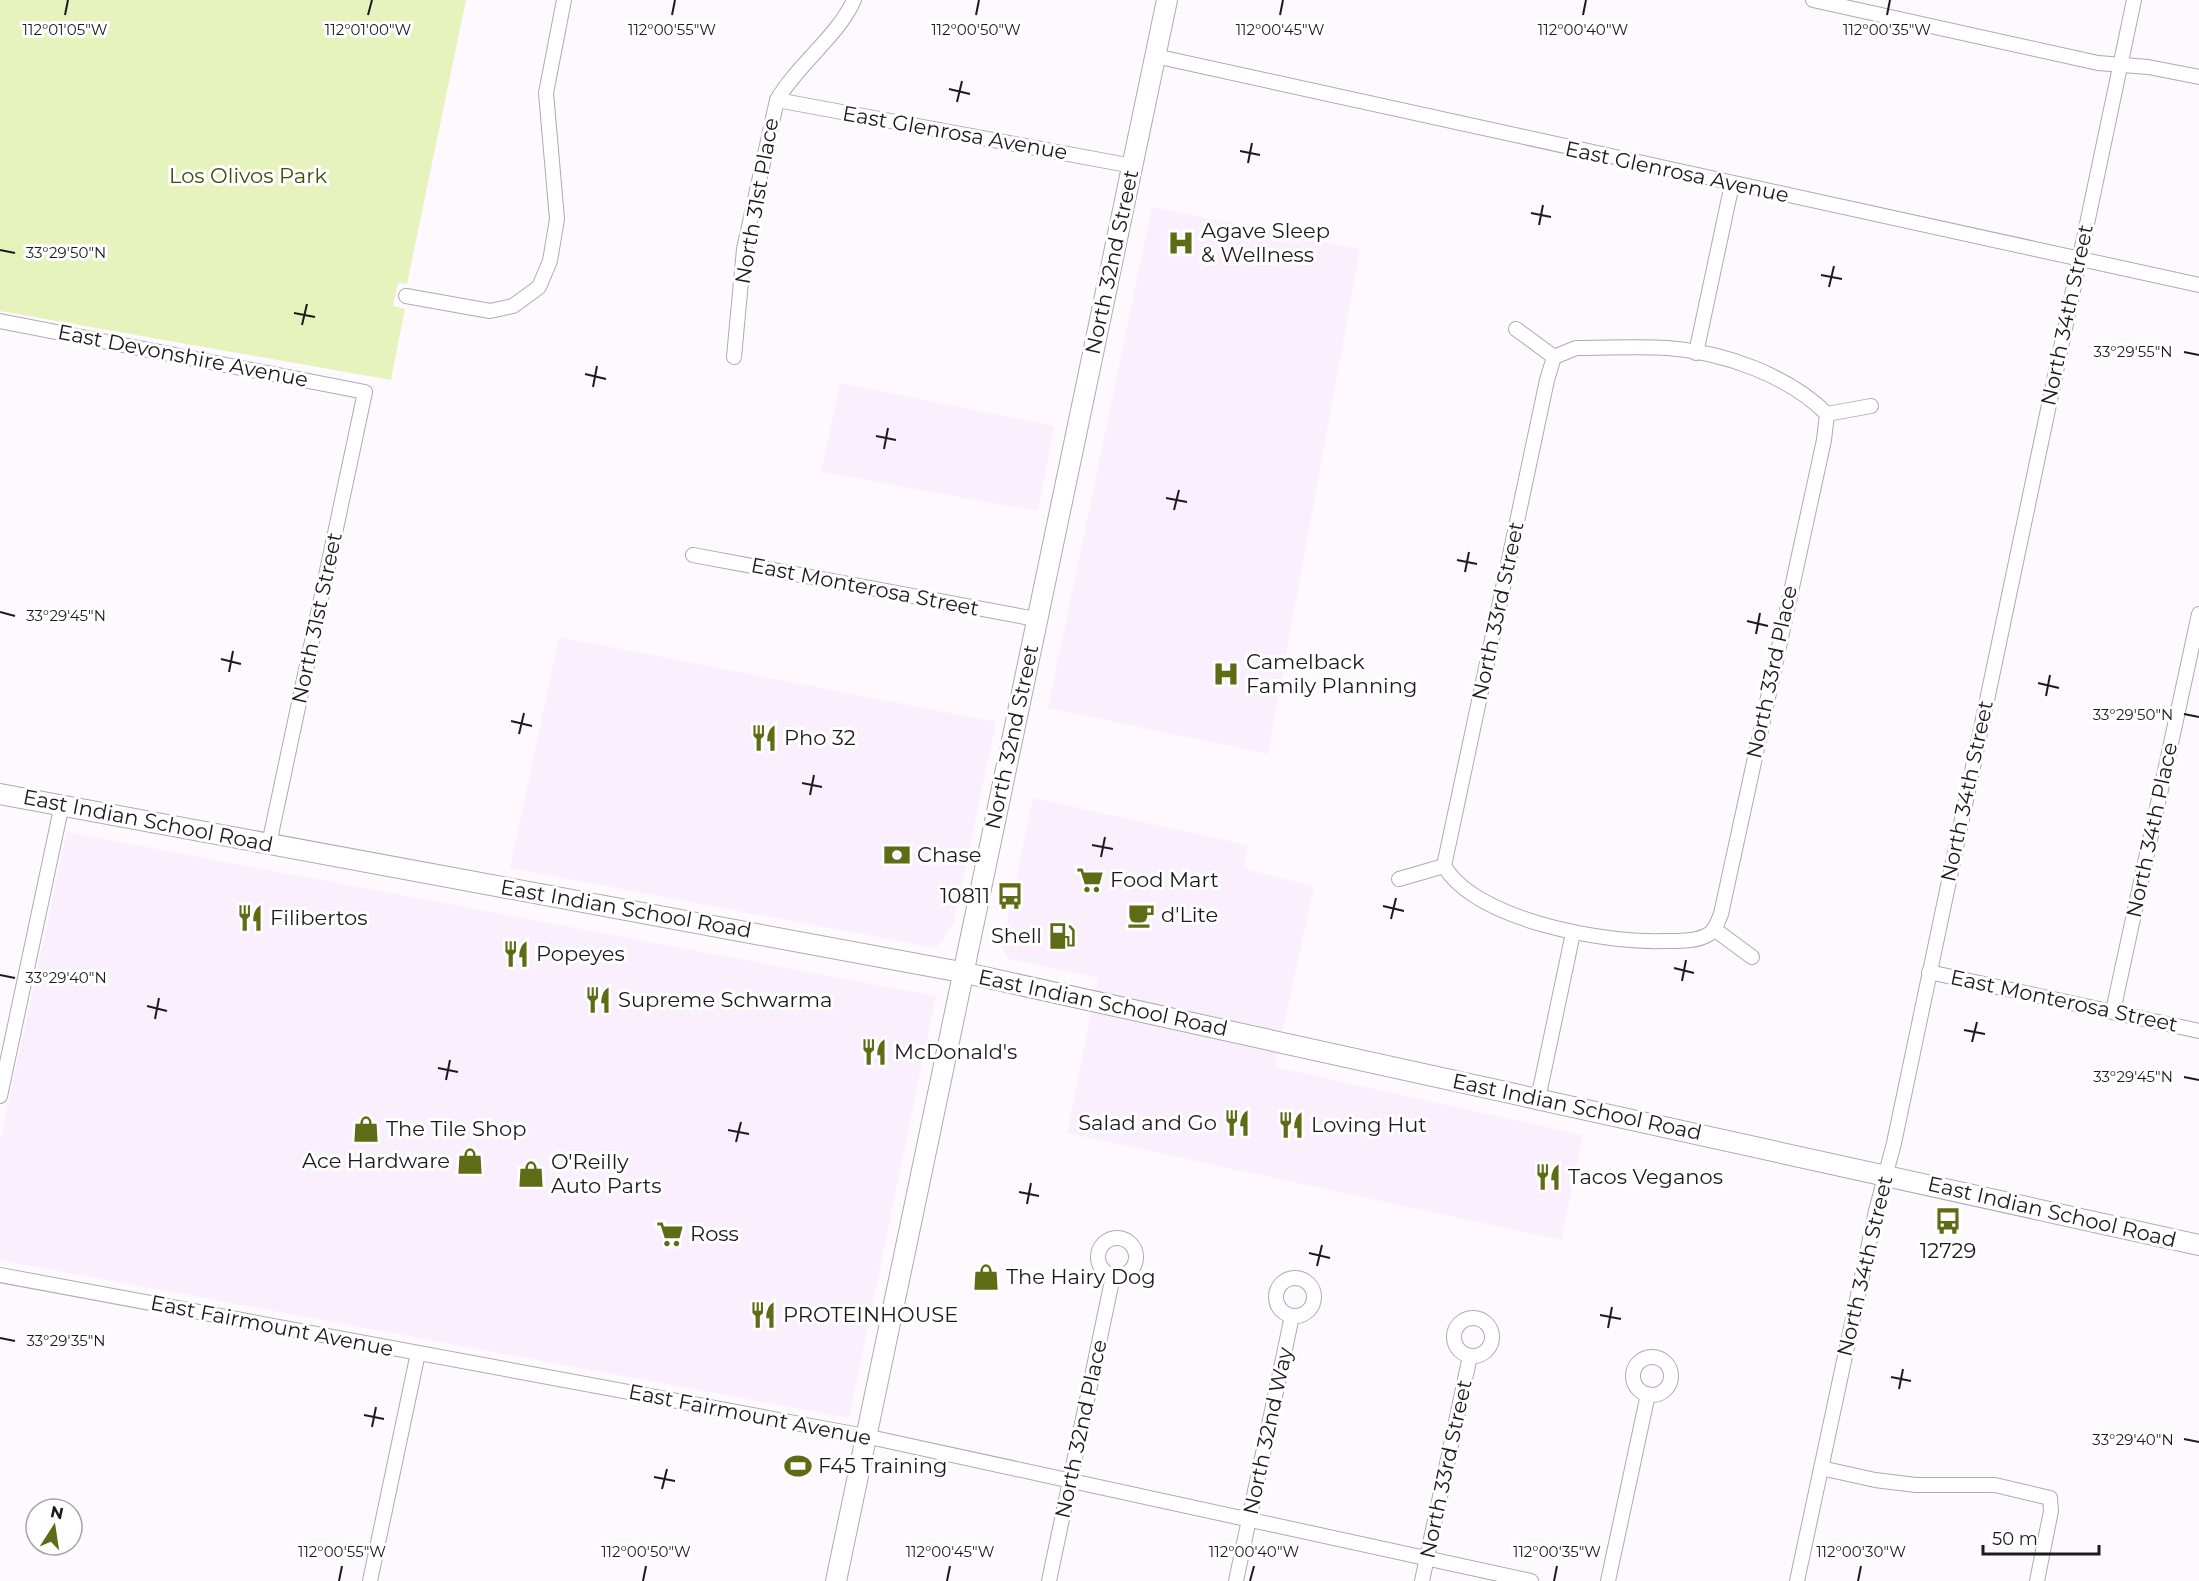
<svg xmlns="http://www.w3.org/2000/svg" width="2199" height="1581" font-family="Montserrat,sans-serif">
<style>
.built{fill:#faeffd}
.green{fill:#e6f3bd}
.lines{fill:none;stroke-linecap:round;stroke-linejoin:round}
.street-casing{stroke:#afaab1;stroke-width:16}
.secondary-casing{stroke:#afaab1;stroke-width:22}
.street{stroke:#fff;stroke-width:14}
.secondary{stroke:#fff;stroke-width:20}
.ticks{fill:none;stroke:#1d1a1d;stroke-width:2}
.labels{text-anchor:middle;stroke-width:6;stroke-linejoin:round;paint-order:stroke}
.street-label{font-size:21px;fill:#1d1a1d;stroke:#fff}
.park-label{font-size:21px;fill:#414c08;stroke:#fff}
.poi-label{font-size:21px;fill:#1d1a1d;stroke:#fff;text-anchor:start}
.ticks-label{font-size:15px;text-anchor:middle;fill:#1d1a1d;stroke:#fff;stroke-width:6;stroke-linejoin:round;paint-order:stroke}
</style>
<rect width="100%" height="100%" fill="#fef9ff"/>
<!-- built -->
<g class="built">
<polygon points="1152,207 1360,249 1268,754 1048,708"/>
<polygon points="840,383 1054,426 1038,511 821,472"/>
<polygon points="559,637 996,722 954,922 936,948 510,868"/>
<polygon points="1033,798 1248,845 1244,869 1314,886 1275,1067 1583,1135 1561,1240 1067,1133 1098,978 1009,959 1002,947"/>
<polygon points="67,832 936,996 849,1418 0,1260 0,1142"/>
</g>
<!-- green -->
<polygon class="green" points="0,0 466,0 407,284 398,283 393,306 405,309 391,380 0,311"/>
<g class="lines">
<defs>
<g id="street">
<polyline points="1813,0 2098,63 2148,67 2199,77"/>
<polyline points="1155,56 2199,285"/>
<polyline points="777,100 1133,166"/>
<polyline points="406,296 490,311 513,306 539,287 550,261 557,219 546,93 564,0"/>
<polyline points="0,321 365,392 269,844"/>
<polyline points="1516,329 1554,357"/>
<path d="M1576 348C1607 348 1638 346 1668 348 1723 352 1788 375 1827 414L1824 440 1721 914C1718 921 1716 929 1709 934 1697 942 1677 941 1664 941 1604 943 1477 921 1444 866L1547 380 1554 357Z"/>
<polyline points="1696,353 1732,184"/>
<path d="M734 357 744 249 777 100C797 65 838 36 854 0"/>
<polyline points="1827,414 1871,406"/>
<polyline points="693,555 1036,619"/>
<polyline points="1399,879 1444,866"/>
<polyline points="1714,929 1752,957"/>
<polyline points="1929,972 2199,1031"/>
<polyline points="2113,1011 2199,614"/>
<polyline points="0,1096 62,804"/>
<polyline points="1538,1099 1573,933"/>
<circle cx="1117" cy="1257" r="19"/>
<polyline points="0,1275 865,1436 1531,1581"/>
<circle cx="1295" cy="1297" r="19"/>
<circle cx="1473" cy="1337" r="19"/>
<circle cx="1652" cy="1376" r="19"/>
<polyline points="1821,1468 1875,1480 1916,1485 1995,1485 2050,1498 2051,1511 2037,1581"/>
<polyline points="370,1581 418,1353"/>
<polyline points="1049,1581 1113,1276"/>
<polyline points="1236,1581 1292,1316"/>
<polyline points="1422,1581 1470,1356"/>
<polyline points="1608,1581 1648,1394"/>
<polyline points="1797,1581 1876,1211 1894,1143 2134,0"/>
</g>
<g id="secondary">
<polyline points="0,794 961,972 2199,1245"/>
<polyline points="836,1581 1167,0"/>
</g>
</defs>
<!-- street casing -->
<use href="#street" class="street-casing"/>
<!-- secondary casing -->
<use href="#secondary" class="secondary-casing"/>
<!-- street -->
<use href="#street" class="street"/>
<!-- secondary -->
<use href="#secondary" class="secondary"/>
</g>
<!-- ticks -->
<path class="ticks" d="M65 15 68 0M368 15 372 0M672 15 675 0M976 15 979 0M1280 15 1283 0M1583 15 1586 0M1887 15 1890 0M949 89 970 94M957 102 962 81M1240 151 1260 155M1248 163 1252 143M1531 213 1551 217M1539 225 1543 205M0 250 15 253M1821 275 1842 279M1829 287 1834 266M294 313 315 317M302 325 307 304M2184 352 2199 355M585 374 606 379M593 387 597 366M876 436 896 440M884 449 888 428M1166 498 1187 502M1174 510 1179 490M1457 560 1477 564M1465 572 1469 552M0 612 15 616M1747 621 1768 626M1756 634 1760 613M221 659 241 664M229 672 233 651M2038 683 2059 688M2046 696 2050 675M2184 714 2199 717M511 721 532 726M519 734 524 713M802 783 822 787M810 795 814 775M1092 845 1113 849M1101 857 1105 837M1383 906 1404 911M1391 919 1396 898M1674 968 1694 973M0 975 15 978M1682 981 1686 960M147 1006 167 1011M155 1019 159 998M1964 1030 1985 1034M1972 1042 1977 1022M438 1068 458 1072M2184 1077 2199 1080M446 1080 450 1060M728 1130 749 1134M736 1142 741 1122M1019 1192 1039 1196M1027 1204 1031 1183M1309 1253 1330 1258M1317 1266 1322 1245M1600 1315 1621 1319M1608 1328 1612 1307M0 1338 15 1341M1891 1377 1911 1381M1899 1389 1903 1369M364 1415 384 1419M372 1427 376 1407M2184 1439 2199 1442M654 1477 675 1481M662 1489 667 1469M339 1581 342 1566M643 1581 646 1566M947 1581 950 1566M1250 1581 1254 1566M1554 1581 1557 1566M1858 1581 1861 1566"/>
<!-- icons -->
<defs>
<symbol id="hospital-bare" viewBox="-9 -9 18 18"><path d="M-5-5h3v3.5h4V-5h3V5h-3V1.5h-4V5h-3Z" fill="#5d6c15" stroke="#fff" stroke-width="2.5" paint-order="stroke"/></symbol>
<symbol id="restaurant-bare" viewBox="-9 -9 18 18"><path d="M-5-6h1v4h1v-4h1v4h1v-4h1v5L-1.5 .5V6h-2V.5L-5-1ZM5-6V6H3V1.5H1.5Q1.5-4 5-6Z" fill="#5d6c15" stroke="#fff" stroke-width="2.5" paint-order="stroke"/></symbol>
<symbol id="bank-bare" viewBox="-9 -9 18 18"><path d="M-6-4H6V4H-6ZM0-2.3a2.3 2.3 0 1 0 0 4.6a2.3 2.3 0 1 0 0-4.6Z" fill="#5d6c15" stroke="#fff" stroke-width="2.5" paint-order="stroke"/></symbol>
<symbol id="supermarket-bare" viewBox="-9 -9 18 18"><path d="M-6-5.5h2.5l.6 2H6L4.5 2H-2.5L-4.4-4H-6ZM-1.5 3.2a1.3 1.3 0 1 0 .1 0ZM3 3.2a1.3 1.3 0 1 0 .1 0Z" fill="#5d6c15" stroke="#fff" stroke-width="2.5" paint-order="stroke"/></symbol>
<symbol id="bus-bare" viewBox="-9 -9 18 18"><path d="M-5-6H5V4H4V6H2V4H-2V6H-4V4H-5ZM-3.5-4V0h7V-4ZM-3.5 1.2v1.5H-2V1.2ZM2 1.2v1.5H3.5V1.2Z" fill="#5d6c15" stroke="#fff" stroke-width="2.5" paint-order="stroke"/></symbol>
<symbol id="cafe-bare" viewBox="-9 -9 18 18"><path d="M-5.5-4.5H6V0H3Q3 3.5 0 3.5H-2.5Q-5.5 3.5-5.5 0ZM3-3.2v2h1.7v-2ZM-6 4.5H4V6H-6Z" fill="#5d6c15" stroke="#fff" stroke-width="2.5" paint-order="stroke"/></symbol>
<symbol id="fuel-bare" viewBox="-9 -9 18 18"><path d="M-5.5-6h7V0h2V4h1.3V-2.5L3-4.5l.8-.8L6-3V5H2.5V1h-1V6h-7ZM-4.2-4.7v3.2H.2V-4.7Z" fill="#5d6c15" stroke="#fff" stroke-width="2.5" paint-order="stroke"/></symbol>
<symbol id="shop-bare" viewBox="-9 -9 18 18"><path d="M-5-2.5h2.3a2.7 3.5 0 0 1 5.4 0H5L5.5 6h-11ZM-1.5-2.5h3a1.5 2.3 0 0 0-3 0Z" fill="#5d6c15" stroke="#fff" stroke-width="2.5" paint-order="stroke"/></symbol>
<symbol id="stadium-bare" viewBox="-9 -9 18 18"><path d="M0-5a6.5 5 0 1 0 0 10a6.5 5 0 1 0 0-10ZM-3.5-1.8h7v3.6h-7Z" fill="#5d6c15" stroke="#fff" stroke-width="2.5" paint-order="stroke"/></symbol>
</defs>
<g fill-rule="evenodd">
<use href="#hospital-bare" x="1162" y="224" width="38" height="38"/>
<use href="#hospital-bare" x="1207" y="655" width="38" height="38"/>
<use href="#restaurant-bare" x="745" y="719" width="38" height="38"/>
<use href="#bank-bare" x="878" y="836" width="38" height="38"/>
<use href="#supermarket-bare" x="1071" y="861" width="38" height="38"/>
<use href="#bus-bare" x="991" y="877" width="38" height="38"/>
<use href="#cafe-bare" x="1122" y="896" width="38" height="38"/>
<use href="#restaurant-bare" x="231" y="899" width="38" height="38"/>
<use href="#fuel-bare" x="1043" y="917" width="38" height="38"/>
<use href="#restaurant-bare" x="497" y="935" width="38" height="38"/>
<use href="#restaurant-bare" x="579" y="981" width="38" height="38"/>
<use href="#restaurant-bare" x="855" y="1033" width="38" height="38"/>
<use href="#restaurant-bare" x="1218" y="1104" width="38" height="38"/>
<use href="#restaurant-bare" x="1272" y="1106" width="38" height="38"/>
<use href="#shop-bare" x="347" y="1110" width="38" height="38"/>
<use href="#shop-bare" x="451" y="1142" width="38" height="38"/>
<use href="#shop-bare" x="512" y="1155" width="38" height="38"/>
<use href="#restaurant-bare" x="1529" y="1158" width="38" height="38"/>
<use href="#bus-bare" x="1929" y="1202" width="38" height="38"/>
<use href="#supermarket-bare" x="651" y="1215" width="38" height="38"/>
<use href="#shop-bare" x="967" y="1258" width="38" height="38"/>
<use href="#restaurant-bare" x="744" y="1296" width="38" height="38"/>
<use href="#stadium-bare" x="779" y="1447" width="38" height="38"/>
</g>
<g class="labels">
<!-- street labels -->
<g class="street-label">
<text transform="translate(955 133) rotate(10)" y="7">East Glenrosa Avenue</text>
<text transform="translate(1677 172) rotate(12)" y="7">East Glenrosa Avenue</text>
<text transform="translate(757 201) rotate(-80)" y="7">North 31st Place</text>
<text transform="translate(1112 262) rotate(-78)" y="7">North 32nd Street</text>
<text transform="translate(2067 315) rotate(-78)" y="7">North 34th Street</text>
<text transform="translate(183 356) rotate(11)" y="7">East Devonshire Avenue</text>
<text transform="translate(865 587) rotate(11)" y="7">East Monterosa Street</text>
<text transform="translate(1498 611) rotate(-78)" y="7">North 33rd Street</text>
<text transform="translate(317 618) rotate(-78)" y="7">North 31st Street</text>
<text transform="translate(1772 672) rotate(-78)" y="7">North 33rd Place</text>
<text transform="translate(1012 737) rotate(-78)" y="7">North 32nd Street</text>
<text transform="translate(1967 791) rotate(-78)" y="7">North 34th Street</text>
<text transform="translate(148 821) rotate(11)" y="7">East Indian School Road</text>
<text transform="translate(2152 830) rotate(-78)" y="7">North 34th Place</text>
<text transform="translate(626 909) rotate(10)" y="7">East Indian School Road</text>
<text transform="translate(2064 1001) rotate(12)" y="7">East Monterosa Street</text>
<text transform="translate(1103 1003) rotate(12)" y="7">East Indian School Road</text>
<text transform="translate(1577 1107) rotate(12)" y="7">East Indian School Road</text>
<text transform="translate(2052 1212) rotate(13)" y="7">East Indian School Road</text>
<text transform="translate(1865 1266) rotate(-77)" y="7">North 34th Street</text>
<text transform="translate(272 1326) rotate(11)" y="7">East Fairmount Avenue</text>
<text transform="translate(750 1415) rotate(11)" y="7">East Fairmount Avenue</text>
<text transform="translate(1081 1429) rotate(-78)" y="7">North 32nd Place</text>
<text transform="translate(1268 1431) rotate(-78)" y="7">North 32nd Way</text>
<text transform="translate(1446 1469) rotate(-78)" y="7">North 33rd Street</text>
</g>
<!-- park labels -->
<g class="park-label">
<text x="248" y="183">Los Olivos Park</text>
</g>
<!-- poi labels -->
<g class="poi-label">
<text x="1201" y="238">Agave Sleep<tspan x="1201" dy="24">&amp; Wellness</tspan></text>
<text x="1246" y="669">Camelback<tspan x="1246" dy="24">Family Planning</tspan></text>
<text x="784" y="745">Pho 32</text>
<text x="917" y="862">Chase</text>
<text x="1110" y="887">Food Mart</text>
<text x="990" y="903" text-anchor="end">10811</text>
<text x="1161" y="922">d'Lite</text>
<text x="270" y="925">Filibertos</text>
<text x="1042" y="943" text-anchor="end">Shell</text>
<text x="536" y="961">Popeyes</text>
<text x="618" y="1007">Supreme Schwarma</text>
<text x="894" y="1059">McDonald's</text>
<text x="1217" y="1130" text-anchor="end">Salad and Go</text>
<text x="1311" y="1132">Loving Hut</text>
<text x="386" y="1136">The Tile Shop</text>
<text x="450" y="1168" text-anchor="end">Ace Hardware</text>
<text x="551" y="1169">O'Reilly<tspan x="551" dy="24">Auto Parts</tspan></text>
<text x="1568" y="1184">Tacos Veganos</text>
<text x="690" y="1241">Ross</text>
<text x="1948" y="1258" text-anchor="middle">12729</text>
<text x="1006" y="1284">The Hairy Dog</text>
<text x="783" y="1322">PROTEINHOUSE</text>
<text x="818" y="1473">F45 Training</text>
</g>
</g>
<g class="ticks-label">
<text x="65" y="35">112°01'05"W</text>
<text x="368" y="35">112°01'00"W</text>
<text x="672" y="35">112°00'55"W</text>
<text x="976" y="35">112°00'50"W</text>
<text x="1280" y="35">112°00'45"W</text>
<text x="1583" y="35">112°00'40"W</text>
<text x="1887" y="35">112°00'35"W</text>
<text x="66" y="258">33°29'50"N</text>
<text x="2133" y="357">33°29'55"N</text>
<text x="66" y="621">33°29'45"N</text>
<text x="2133" y="720">33°29'50"N</text>
<text x="66" y="983">33°29'40"N</text>
<text x="2133" y="1082">33°29'45"N</text>
<text x="66" y="1346">33°29'35"N</text>
<text x="2133" y="1445">33°29'40"N</text>
<text x="342" y="1557">112°00'55"W</text>
<text x="646" y="1557">112°00'50"W</text>
<text x="950" y="1557">112°00'45"W</text>
<text x="1254" y="1557">112°00'40"W</text>
<text x="1557" y="1557">112°00'35"W</text>
<text x="1861" y="1557">112°00'30"W</text>
</g>
<!-- north arrow -->
<g transform="translate(54 1527) rotate(12)"><circle r="28" fill="#ffffff" stroke="#a5a3a5" stroke-width="1.5"/>
<path d="M0-4.5L10 22L0 15L-10 22Z" fill="#5d6c15"/>
<text y="-9" font-size="16" font-weight="bold" text-anchor="middle" fill="#1d1a1d">N</text>
</g>
<!-- scale -->
<path d="M1983 1545v9h116v-9" fill="none" stroke="#1d1a1d" stroke-width="3"/>
<text x="1992" y="1545" font-size="18" fill="#1d1a1d" stroke="#ffffff" stroke-width="4.5" paint-order="stroke">50 m</text>
</svg>
